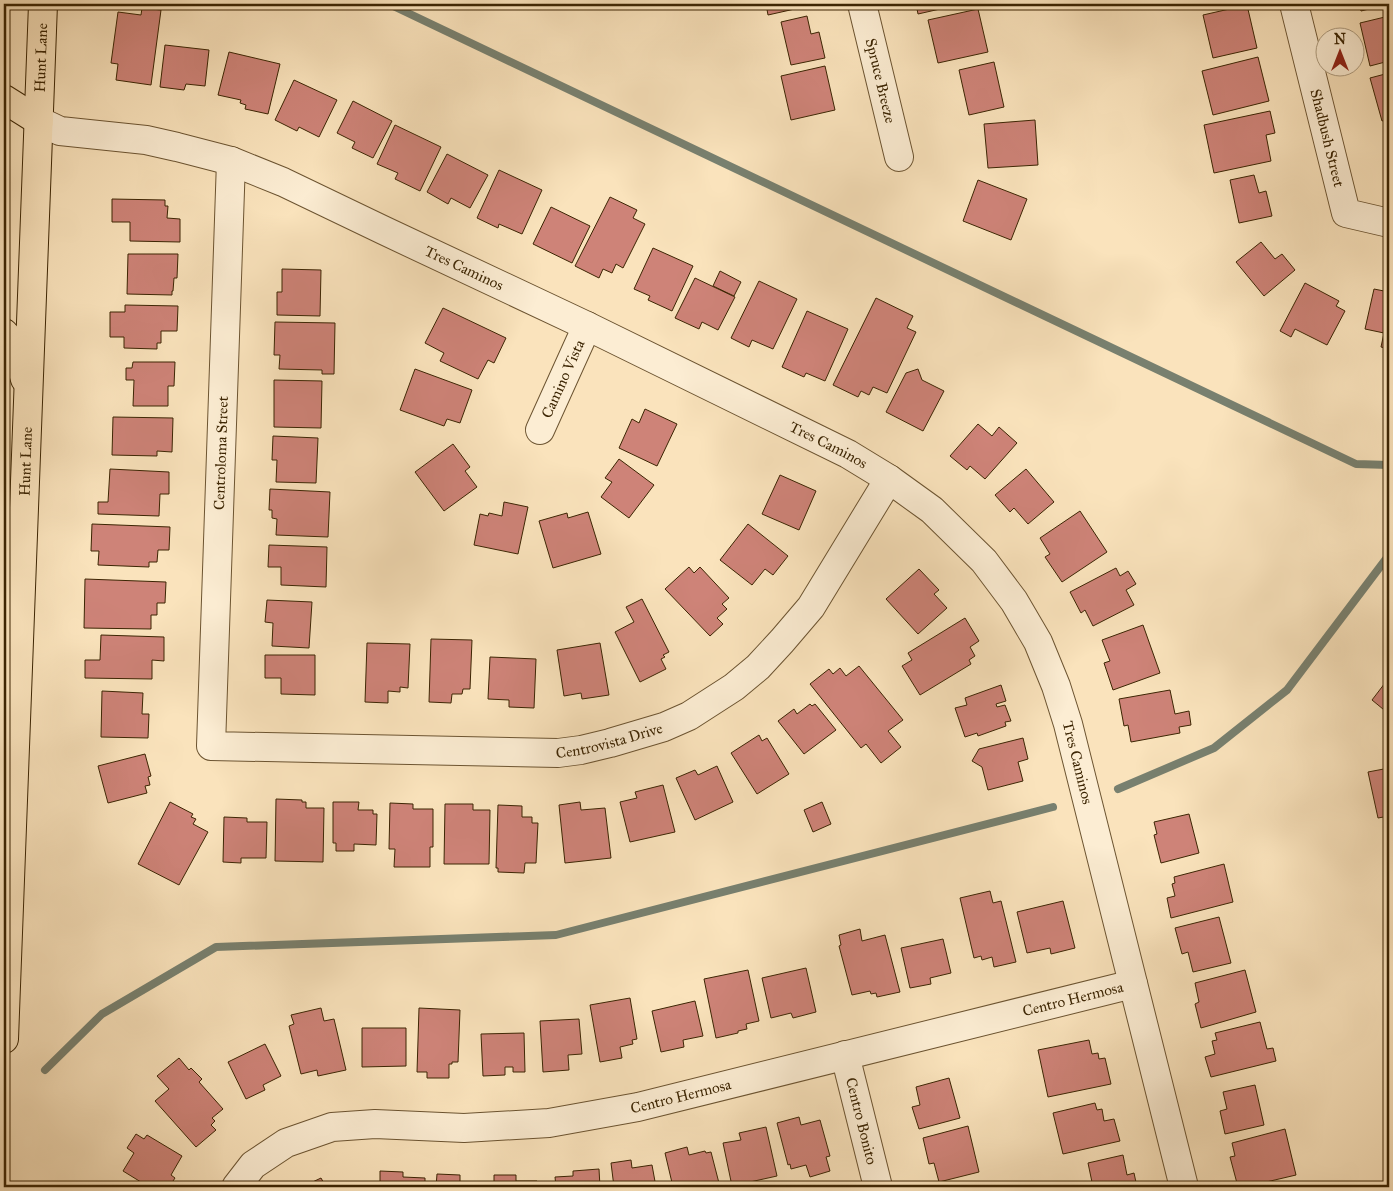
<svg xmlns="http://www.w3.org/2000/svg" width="1393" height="1191" font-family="'IM FELL Great Primer',serif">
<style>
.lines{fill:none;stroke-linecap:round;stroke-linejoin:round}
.stream{stroke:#78806f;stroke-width:8}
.building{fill:#ce8378;stroke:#3c2503}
.minor-casing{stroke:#6c5431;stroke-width:30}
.major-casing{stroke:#3c2503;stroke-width:30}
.minor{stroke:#fcedd3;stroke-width:28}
.major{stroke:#fae3bc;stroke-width:28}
.labels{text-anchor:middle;stroke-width:4;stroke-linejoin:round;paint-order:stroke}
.street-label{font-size:15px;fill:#3c2503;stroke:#fcedd3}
</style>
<rect width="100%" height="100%" fill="#fae3bc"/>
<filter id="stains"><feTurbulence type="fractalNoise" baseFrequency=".004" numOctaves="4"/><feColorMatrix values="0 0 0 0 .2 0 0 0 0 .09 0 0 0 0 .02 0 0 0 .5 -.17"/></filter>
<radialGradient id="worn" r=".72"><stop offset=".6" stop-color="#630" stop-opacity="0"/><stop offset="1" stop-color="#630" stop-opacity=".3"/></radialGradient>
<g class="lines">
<!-- stream -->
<g class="stream">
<polyline points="389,4 1356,464 1389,465"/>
<polyline points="1118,789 1214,748 1287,690 1389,555"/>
<polyline points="45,1070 102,1014 216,947 556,935 1053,807"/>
</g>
</g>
<!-- building -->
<g class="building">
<polygon points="766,4 807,4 808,6 768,15"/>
<polygon points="916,4 962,4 918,14"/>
<polygon points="1359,4 1389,4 1361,11"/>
<polygon points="1247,5 1257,48 1213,58 1203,15"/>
<polygon points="142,8 161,10 151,85 116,80 118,64 111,63 118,12 141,15"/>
<polygon points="978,9 988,52 938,63 928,20"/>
<polygon points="807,16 811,34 819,32 825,58 791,65 781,22"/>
<polygon points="1389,16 1389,61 1370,66 1360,23"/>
<polygon points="165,45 209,50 205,86 186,84 184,90 160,87"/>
<polygon points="229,52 280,64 268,114 245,109 246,105 240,103 241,100 218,95"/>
<polygon points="1258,57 1269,101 1213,115 1202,71"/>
<polygon points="994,62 1004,107 969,115 959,70"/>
<polygon points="825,66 835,110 791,120 781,76"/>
<polygon points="1389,73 1389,119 1382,121 1370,78"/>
<polygon points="294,80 337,100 319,137 299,127 297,131 275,120"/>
<polygon points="353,101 392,121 373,158 352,148 355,142 337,133"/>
<polygon points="1270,111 1275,133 1266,135 1271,161 1214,173 1204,125"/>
<polygon points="1035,120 1038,165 988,168 984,124"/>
<polygon points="395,125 441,147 420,191 395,179 398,173 377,164"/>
<polygon points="447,154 488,175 470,208 451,198 448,204 427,192"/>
<polygon points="499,170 542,190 522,234 499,224 498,228 477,218"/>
<polygon points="1254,175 1259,193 1266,191 1272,216 1239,223 1230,180"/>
<polygon points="978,180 1027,199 1011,240 963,221"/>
<polygon points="610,197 637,210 633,218 645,224 623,268 616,264 612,273 603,269 599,278 575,266"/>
<polygon points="112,199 165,200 165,206 168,206 167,218 180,219 180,242 130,241 130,222 112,222"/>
<polygon points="551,207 590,226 572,263 533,244"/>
<polygon points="1261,242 1275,259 1282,254 1295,270 1264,296 1236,262"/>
<polygon points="653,248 693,266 672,311 648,300 650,296 634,289"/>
<polygon points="128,254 178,254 177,278 174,278 173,291 172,291 172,295 127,294"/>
<polygon points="282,269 321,270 320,316 277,315 277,292 282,292"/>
<polygon points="720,271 741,282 734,296 713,286"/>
<polygon points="695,278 735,297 718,330 702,322 699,329 675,318"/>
<polygon points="759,281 797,299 773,349 752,340 749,347 731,338"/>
<polygon points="1305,283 1339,301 1336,306 1345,311 1327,345 1295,329 1291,337 1280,331"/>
<polygon points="1374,289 1389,292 1389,349 1381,347 1384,333 1365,329"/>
<polygon points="876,298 913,316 907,328 916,332 887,393 873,387 869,395 861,391 858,397 833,385"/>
<polygon points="125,305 178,306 177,331 161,331 161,343 157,343 157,349 124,348 124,337 110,337 110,312 125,312"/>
<polygon points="443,308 506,338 494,363 488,360 478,379 440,361 444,353 425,343"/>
<polygon points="807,311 848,329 825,381 806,373 804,377 782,367"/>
<polygon points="275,322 335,323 334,374 322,374 322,370 279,369 280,355 274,355"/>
<polygon points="133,362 175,362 174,386 168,386 168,406 133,406 134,380 126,380 126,368 132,368"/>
<polygon points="415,369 472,390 460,423 447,419 444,426 400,410"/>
<polygon points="918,369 922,380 944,391 923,431 886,412 906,373"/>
<polygon points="274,380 322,381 321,428 274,427"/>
<polygon points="645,409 677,424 657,466 619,448 632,419 639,423"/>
<polygon points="113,417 173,418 172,452 157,451 157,456 112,455"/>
<polygon points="978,424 992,436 999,427 1017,443 985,479 970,466 967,470 950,456"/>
<polygon points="273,436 318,438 316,483 276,482 277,460 272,460"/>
<polygon points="453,444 470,467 465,471 477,487 444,511 415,472"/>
<polygon points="619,459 654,485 629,518 601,497 612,482 605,478"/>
<polygon points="110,469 169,472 169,494 160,494 159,516 98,514 98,502 108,502"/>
<polygon points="1026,469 1054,502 1028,524 1014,508 1010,512 995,495"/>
<polygon points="780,475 816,491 799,530 762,514"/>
<polygon points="270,489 330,492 328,537 276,535 277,519 272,518 272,510 269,510"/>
<polygon points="504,502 528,507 518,554 474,545 480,514 488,516 489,513 502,516"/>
<polygon points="1080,511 1107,552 1062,582 1045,557 1050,554 1040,538"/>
<polygon points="588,512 601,554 553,568 539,521 567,513 568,518"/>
<polygon points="92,524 170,527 169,550 158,550 157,562 149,562 149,567 98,565 99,551 91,551"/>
<polygon points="748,524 788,556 773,575 765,569 752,585 720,560"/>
<polygon points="269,545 327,547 326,587 281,585 281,567 268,567"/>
<polygon points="689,567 694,573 700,567 729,598 722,604 727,609 717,618 723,624 710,636 665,589"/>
<polygon points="1116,568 1120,576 1128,571 1136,584 1126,590 1134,605 1093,626 1085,610 1081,613 1070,592"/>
<polygon points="919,569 939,590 934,594 947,608 918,634 886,599"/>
<polygon points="85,579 166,582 165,603 157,603 157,615 151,615 151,629 84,628"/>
<polygon points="642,599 669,652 663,655 665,657 661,659 666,669 640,682 615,632 634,622 626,607"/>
<polygon points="267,600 312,602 309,648 272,646 273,623 265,622"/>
<polygon points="965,618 979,641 970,647 975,656 969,660 971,664 920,695 902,666 912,660 908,653"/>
<polygon points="1143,625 1160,673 1113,690 1104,663 1110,661 1102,640"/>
<polygon points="101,635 164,637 164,661 152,660 152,679 85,678 85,660 100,660"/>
<polygon points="431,639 472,640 470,689 463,689 462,694 452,694 451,703 429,702"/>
<polygon points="367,643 410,644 408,688 400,687 400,692 388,691 388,703 365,702"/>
<polygon points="600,643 609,695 582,699 581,693 564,696 557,650"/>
<polygon points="265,655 315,655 315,695 281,694 281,678 265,678"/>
<polygon points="490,657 536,659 534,708 509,707 509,700 488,699"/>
<polygon points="859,666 903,720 888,731 901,747 881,763 866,744 861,748 810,684 829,669 833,674 840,668 846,676"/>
<polygon points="1385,683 1389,686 1389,714 1372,700"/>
<polygon points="1001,685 1006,701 996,704 997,707 1005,705 1011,721 1005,722 1006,726 978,736 977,733 965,737 955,708 967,705 965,698"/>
<polygon points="1170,690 1175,714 1189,711 1191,725 1179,727 1180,733 1131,742 1128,725 1124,726 1119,699"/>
<polygon points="102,691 143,693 142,714 149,714 148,738 101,737"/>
<polygon points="810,704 812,706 815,704 836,730 804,754 778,721 794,709 797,714"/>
<polygon points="759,735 762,741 767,738 789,774 757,794 731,753"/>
<polygon points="1023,738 1028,759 1018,762 1023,781 988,790 982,767 972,761 979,749"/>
<polygon points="145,754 151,776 148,777 150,785 145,786 147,793 108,803 98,766"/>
<polygon points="717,766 733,802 695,820 676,778 695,770 698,775"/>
<polygon points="1389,768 1389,816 1378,818 1368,772"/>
<polygon points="663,785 675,832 630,842 620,802 637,798 635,792"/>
<polygon points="276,799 302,800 302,802 306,802 306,808 324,808 323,862 275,861"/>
<polygon points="170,802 193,814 191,817 196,819 193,824 208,832 179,885 138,864"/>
<polygon points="333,802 359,802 358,810 373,810 373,814 377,814 376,845 354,844 354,851 336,851 336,843 333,843"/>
<polygon points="580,802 581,810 605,808 611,858 565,863 559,805"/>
<polygon points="822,802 831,824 813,832 804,810"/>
<polygon points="390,803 413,804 413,809 433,809 433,847 430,847 430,867 394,867 395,849 389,849"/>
<polygon points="445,804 473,804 473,810 490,810 489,864 444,864"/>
<polygon points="498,805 522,806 522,817 532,817 532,823 538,823 536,863 525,863 524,873 498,872 498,868 496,868"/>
<polygon points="1189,814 1199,853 1161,863 1154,835 1157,834 1154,822"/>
<polygon points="224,817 247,818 247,822 267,822 266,858 241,858 241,863 223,862"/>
<polygon points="1224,864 1233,902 1171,918 1167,898 1175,896 1172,884 1175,883 1174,877"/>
<polygon points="990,891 993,903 1001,901 1016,962 994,967 992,957 982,960 981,956 974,958 960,898"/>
<polygon points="1063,901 1075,948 1051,954 1050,948 1027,953 1017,912"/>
<polygon points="1219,917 1231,963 1193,972 1188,952 1182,954 1175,928"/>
<polygon points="860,929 862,941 885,935 900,992 877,997 876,993 871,994 870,991 852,995 839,946 841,945 839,935"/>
<polygon points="943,939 951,973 930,978 931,984 910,988 901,948"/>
<polygon points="806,968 816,1012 793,1018 791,1013 771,1018 762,978"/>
<polygon points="748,970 759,1021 746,1024 747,1029 738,1031 738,1033 716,1038 704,979"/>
<polygon points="1245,970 1256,1012 1201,1028 1195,1004 1199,1002 1195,983"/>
<polygon points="630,998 637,1039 632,1040 633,1044 620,1047 622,1058 600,1062 590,1005"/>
<polygon points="695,1001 703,1036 683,1040 684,1047 661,1052 652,1011"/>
<polygon points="321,1008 324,1021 334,1019 346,1070 318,1076 317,1070 301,1074 289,1026 294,1024 291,1015"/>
<polygon points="419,1008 460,1010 458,1062 452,1062 452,1064 449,1064 449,1078 427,1078 427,1072 417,1072"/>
<polygon points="579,1019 582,1054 568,1055 569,1070 543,1072 540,1021"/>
<polygon points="1260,1022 1267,1049 1273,1048 1276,1061 1211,1077 1205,1057 1215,1054 1212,1041 1217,1040 1215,1033"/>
<polygon points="362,1028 406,1028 406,1066 362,1067"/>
<polygon points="524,1033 525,1072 513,1072 513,1067 505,1067 505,1075 483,1076 481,1034"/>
<polygon points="1089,1040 1092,1054 1098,1053 1099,1059 1105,1058 1111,1084 1048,1097 1038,1050"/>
<polygon points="265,1044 281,1076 263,1085 265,1090 246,1099 228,1062"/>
<polygon points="179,1058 189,1070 191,1068 202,1079 199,1082 223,1109 212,1118 215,1121 211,1125 216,1130 196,1147 155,1101 169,1089 157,1076"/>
<polygon points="949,1078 960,1118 919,1129 912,1107 920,1105 916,1087"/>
<polygon points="1255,1085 1264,1125 1225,1134 1220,1111 1227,1109 1223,1092"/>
<polygon points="1095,1103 1097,1110 1102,1109 1104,1121 1114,1119 1120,1141 1063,1154 1053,1113"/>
<polygon points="799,1117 801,1125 820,1120 830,1156 826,1157 830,1171 810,1177 806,1165 791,1169 790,1164 788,1165 777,1123"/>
<polygon points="968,1126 979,1172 939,1182 934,1163 929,1164 923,1138"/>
<polygon points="766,1127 777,1176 732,1186 723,1143 741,1140 739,1133"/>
<polygon points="1285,1129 1296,1175 1245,1187 1238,1187 1230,1157 1235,1156 1232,1143"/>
<polygon points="136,1134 144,1139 147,1135 182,1156 171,1175 175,1178 169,1187 149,1187 123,1171 134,1153 127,1148"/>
<polygon points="687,1147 689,1155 705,1151 706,1153 711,1152 720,1187 673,1187 665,1153"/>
<polygon points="1123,1155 1127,1175 1134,1173 1137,1187 1093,1187 1088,1163"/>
<polygon points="631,1160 632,1168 652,1165 656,1187 614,1187 611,1163"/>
<polygon points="599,1169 600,1187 556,1187 555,1177 573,1176 573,1171"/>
<polygon points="380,1171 403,1172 403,1177 425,1178 425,1187 380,1187"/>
<polygon points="437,1174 460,1175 460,1182 476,1183 476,1185 483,1185 483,1187 436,1187"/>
<polygon points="494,1175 516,1175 516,1181 537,1181 537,1187 494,1187"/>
<polygon points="321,1178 326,1187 302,1187"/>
</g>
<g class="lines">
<defs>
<g id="minor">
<path id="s1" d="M862 4 899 157"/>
<path id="s2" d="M1294 4 1346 213 1389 223"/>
<path id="s3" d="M39 121 60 131 146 140 177 147 231 161 283 182 383 230 587 326 848 454 889 479 932 510 984 561 1014 601 1038 642 1056 686 1068 724 1184 1187"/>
<path id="s4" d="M231 161 211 746 558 753 581 750 610 743 664 727 689 716 734 687 758 667 782 641 811 607 889 479"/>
<path id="s5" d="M540 430 587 326"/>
<path id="s6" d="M845 1055 878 1187"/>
<path id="s7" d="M236 1187 253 1165 286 1143 332 1127 375 1124 464 1128 549 1123 638 1107 1133 984"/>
</g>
<g id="major">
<polyline points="4,99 39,121"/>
<path d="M4 333C16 345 20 363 25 379"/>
<path id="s8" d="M4 1039 43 4"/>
</g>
</defs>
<!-- minor casing -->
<use href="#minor" class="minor-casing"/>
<!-- major casing -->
<use href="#major" class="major-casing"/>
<!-- minor -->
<use href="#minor" class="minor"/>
<!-- major -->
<use href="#major" class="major"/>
</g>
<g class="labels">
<!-- street labels -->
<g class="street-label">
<text dy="5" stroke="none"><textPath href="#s8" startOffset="982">Hunt Lane</textPath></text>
<text dy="5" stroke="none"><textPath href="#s1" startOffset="79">Spruce Breeze</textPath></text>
<text dy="5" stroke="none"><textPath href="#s2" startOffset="138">Shadbush Street</textPath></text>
<text dy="5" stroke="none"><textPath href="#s3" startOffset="454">Tres Caminos</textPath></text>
<text dy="5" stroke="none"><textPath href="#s5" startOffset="56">Camino Vista</textPath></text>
<text dy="5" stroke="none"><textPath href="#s3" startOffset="859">Tres Caminos</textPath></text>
<text transform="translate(221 453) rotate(-88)" y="5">Centroloma Street</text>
<text dy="5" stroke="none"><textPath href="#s8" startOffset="578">Hunt Lane</textPath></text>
<text dy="5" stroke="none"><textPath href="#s4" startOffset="985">Centrovista Drive</textPath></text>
<text dy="5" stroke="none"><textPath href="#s3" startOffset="1279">Tres Caminos</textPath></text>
<text dy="5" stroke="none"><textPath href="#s7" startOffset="872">Centro Hermosa</textPath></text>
<text dy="5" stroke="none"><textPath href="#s7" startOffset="468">Centro Hermosa</textPath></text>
<text dy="5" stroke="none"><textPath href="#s6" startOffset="68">Centro Bonito</textPath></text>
</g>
</g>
<!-- margin -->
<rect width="1393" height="1191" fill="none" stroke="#fae3bc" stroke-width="20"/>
<rect x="5" y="5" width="1383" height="1181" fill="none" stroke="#3c2503" stroke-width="2.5"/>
<rect x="10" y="10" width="1373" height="1171" fill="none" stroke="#3c2503"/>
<!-- north arrow -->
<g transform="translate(1340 52)"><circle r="24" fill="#fcedd3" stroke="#af9d80"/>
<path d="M0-4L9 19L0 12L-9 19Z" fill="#8f2418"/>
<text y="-8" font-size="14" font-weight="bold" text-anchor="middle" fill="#3c2503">N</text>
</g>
<rect width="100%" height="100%" filter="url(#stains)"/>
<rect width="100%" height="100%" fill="url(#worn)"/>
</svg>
